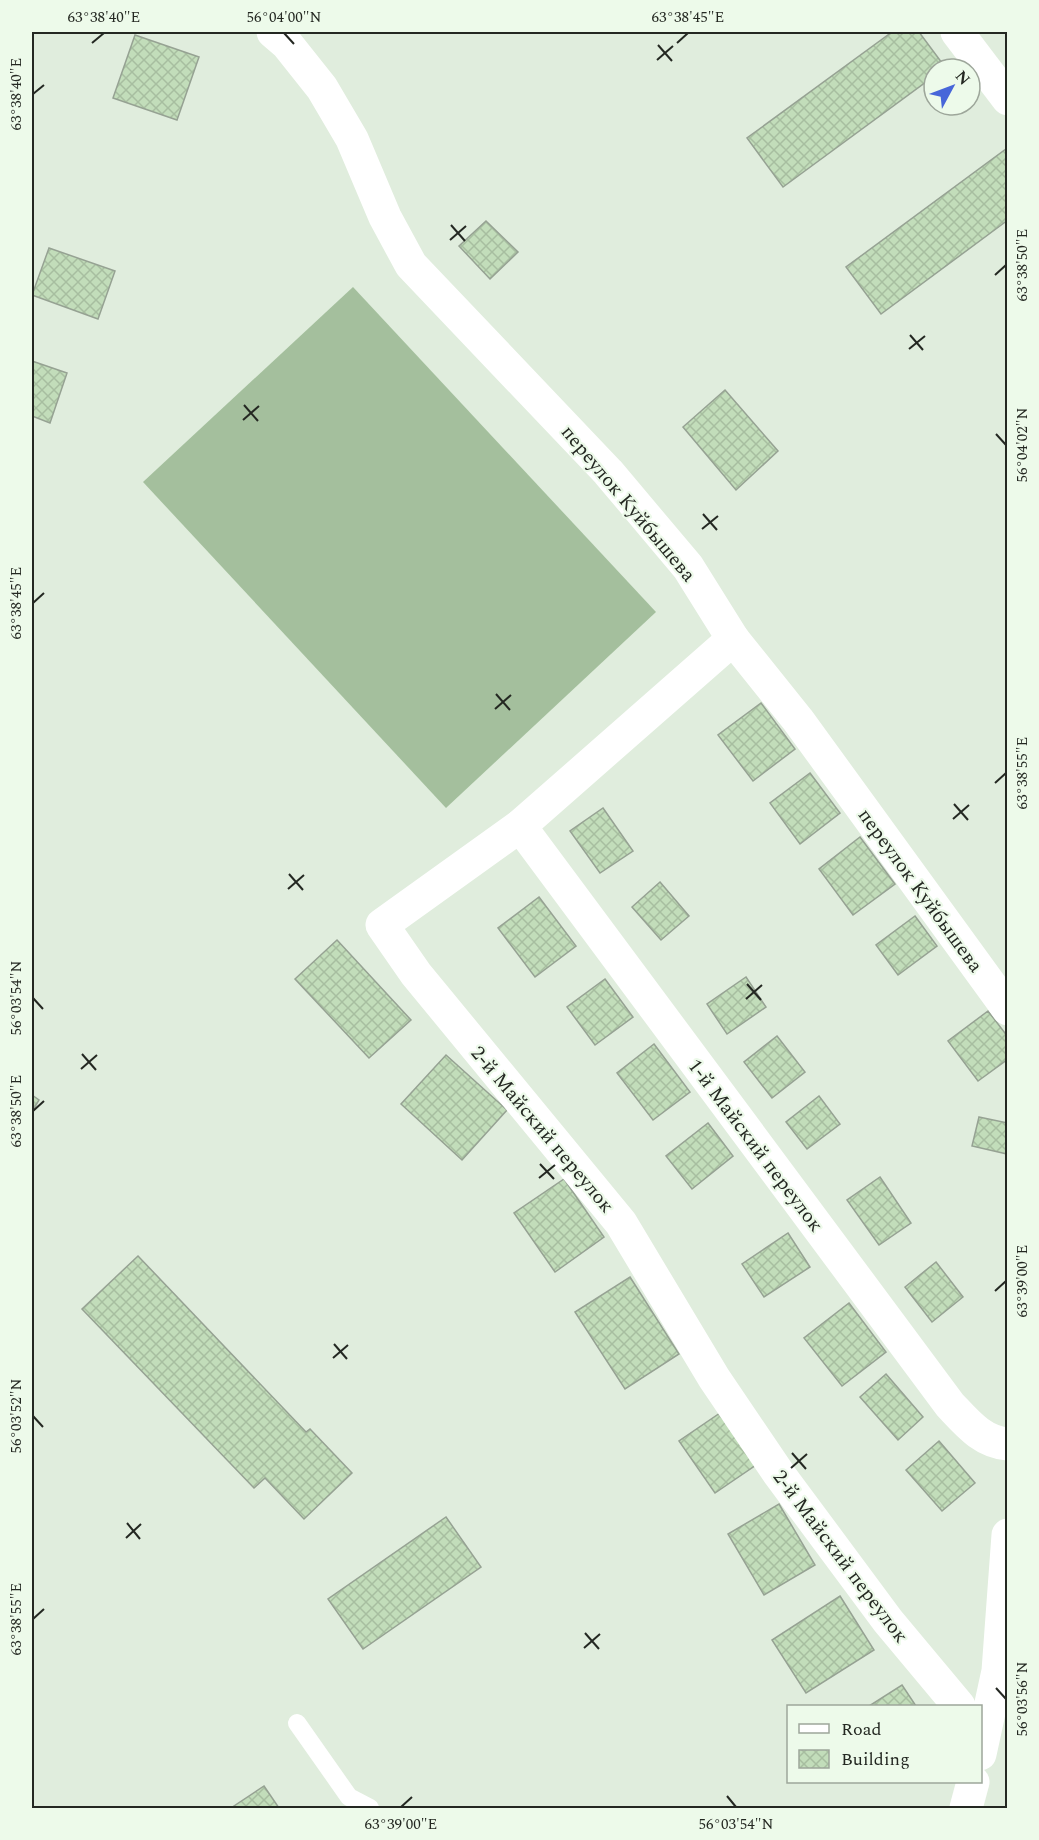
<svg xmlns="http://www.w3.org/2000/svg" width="1039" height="1840" font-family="Spectral,serif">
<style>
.pitch{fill:#a4bf9d}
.building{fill:url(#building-cross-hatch);stroke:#96a293;stroke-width:1.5}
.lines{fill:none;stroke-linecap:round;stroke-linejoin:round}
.service{stroke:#fff;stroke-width:18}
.minor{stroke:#fff;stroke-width:33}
.ticks{fill:none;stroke:#242822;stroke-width:2}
.labels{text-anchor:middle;stroke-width:4.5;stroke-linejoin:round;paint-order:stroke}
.street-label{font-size:20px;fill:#242822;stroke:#edfaea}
.neatline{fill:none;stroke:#242822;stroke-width:2}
.ticks-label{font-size:15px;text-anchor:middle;fill:#242822}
</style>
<defs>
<pattern id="building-cross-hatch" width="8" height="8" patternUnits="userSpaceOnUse" patternTransform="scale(1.5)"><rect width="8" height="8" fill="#c2ddba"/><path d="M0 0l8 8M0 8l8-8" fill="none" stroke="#a7bea0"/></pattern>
</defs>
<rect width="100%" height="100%" fill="#e0eddd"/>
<!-- pitch -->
<polygon class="pitch" points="353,287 656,612 446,808 143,482"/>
<!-- building -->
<g class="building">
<polygon points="892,32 919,32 945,67 934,69 934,76 783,187 747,138"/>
<polygon points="135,35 199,57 177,120 113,98"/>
<polygon points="1006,149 1008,220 881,314 846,267"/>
<polygon points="486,221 518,252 490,279 459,246"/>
<polygon points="49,248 115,271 98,319 32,295"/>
<polygon points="32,361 67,373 50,423 32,416"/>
<polygon points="725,390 778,451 736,490 683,427"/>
<polygon points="761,703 795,749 753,781 718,735"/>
<polygon points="810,773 840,813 800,844 770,803"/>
<polygon points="603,808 633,851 600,873 570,831"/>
<polygon points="860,837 895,884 853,915 819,869"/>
<polygon points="660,882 689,916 661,940 632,907"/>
<polygon points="539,897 576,946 535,977 498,928"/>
<polygon points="915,916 937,946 898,975 876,945"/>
<polygon points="337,940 411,1020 369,1058 295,979"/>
<polygon points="746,977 766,1007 727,1034 707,1004"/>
<polygon points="605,979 633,1017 595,1045 567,1007"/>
<polygon points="988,1011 1008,1037 1008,1059 978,1081 948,1041"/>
<polygon points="777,1036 805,1072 772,1098 744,1062"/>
<polygon points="654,1044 690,1092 653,1120 617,1073"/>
<polygon points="446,1055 507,1110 462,1160 401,1104"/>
<polygon points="32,1095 39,1100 32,1112"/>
<polygon points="819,1096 840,1124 807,1149 786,1122"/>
<polygon points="979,1117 1008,1123 1007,1154 972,1146"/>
<polygon points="708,1123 733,1156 692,1189 666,1156"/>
<polygon points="880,1177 911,1223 879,1245 847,1200"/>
<polygon points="564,1179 604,1237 555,1272 514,1213"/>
<polygon points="788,1233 810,1267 764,1297 742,1264"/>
<polygon points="138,1256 306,1432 310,1429 352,1473 304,1519 265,1478 254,1488 82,1309"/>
<polygon points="936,1262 963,1297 932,1322 905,1287"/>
<polygon points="630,1277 679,1354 625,1389 575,1312"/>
<polygon points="849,1303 886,1352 842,1386 804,1338"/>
<polygon points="886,1374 923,1417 898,1440 860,1397"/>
<polygon points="720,1413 756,1465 715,1493 679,1441"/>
<polygon points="939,1441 975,1483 942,1511 906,1470"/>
<polygon points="779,1504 815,1565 764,1595 728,1534"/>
<polygon points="446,1517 481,1567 363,1649 328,1599"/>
<polygon points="840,1596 874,1650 806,1693 772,1640"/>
<polygon points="902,1685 916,1706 869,1706"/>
<polygon points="264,1786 279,1808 231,1808"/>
</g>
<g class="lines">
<!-- service -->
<polyline class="service" points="297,1723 349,1797 370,1808"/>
<!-- minor -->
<g class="minor">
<polyline points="273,32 287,44 322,88 352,139 385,217 411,265 608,472 688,567 733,639 798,720 1008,1009"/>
<polyline points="957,32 1008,99"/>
<polyline points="733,639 520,826 382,925 416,974 621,1223 714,1378 779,1474 888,1621 959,1706"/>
<path d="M520 826 950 1405C967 1423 982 1442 1008 1444"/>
<polyline points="980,1754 998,1671 1008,1535"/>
<polyline points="966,1808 973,1782"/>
</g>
</g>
<!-- ticks -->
<path class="ticks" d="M284 33 294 44M92 43 104 33M677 43 688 33M658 45 672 61M657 60 673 46M33 94 44 85M451 225 465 241M450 240 466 226M995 275 1006 265M910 335 923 350M909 349 925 336M244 405 258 421M243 420 259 406M996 434 1006 445M703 514 717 530M702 529 718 516M33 603 44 593M496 694 510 710M495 709 511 695M995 783 1006 773M954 804 968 820M953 819 969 805M289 874 303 890M288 889 304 875M747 984 761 1000M33 998 43 1009M746 999 762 985M82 1054 96 1070M81 1069 97 1055M33 1111 44 1101M540 1164 554 1179M539 1178 555 1165M995 1291 1006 1281M334 1344 347 1359M333 1358 348 1345M33 1416 43 1427M792 1453 806 1469M791 1468 807 1454M127 1523 140 1539M126 1538 141 1524M33 1619 44 1609M585 1633 599 1649M584 1648 600 1634M996 1688 1006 1699M727 1796 736 1807M401 1807 412 1797"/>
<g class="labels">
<!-- street labels -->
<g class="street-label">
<text transform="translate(629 503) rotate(50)" y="7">переулок Куйбышева</text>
<text transform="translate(921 890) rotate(54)" y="7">переулок Куйбышева</text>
<text transform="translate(543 1129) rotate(50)" y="7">2-й Майский переулок</text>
<text transform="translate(756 1145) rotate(53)" y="7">1-й Майский переулок</text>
<text transform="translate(841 1556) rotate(53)" y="7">2-й Майский переулок</text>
</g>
</g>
<!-- border -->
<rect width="1039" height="1840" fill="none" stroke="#edfaea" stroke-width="66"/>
<!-- legend -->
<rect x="787" y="1705" width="195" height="78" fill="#edfaea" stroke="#9da69a" stroke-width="1.5"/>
<rect x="799" y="1724" width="30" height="9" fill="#ffffff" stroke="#9da69a" stroke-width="1.5"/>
<text x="841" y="1735" font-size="18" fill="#242822">Road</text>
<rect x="799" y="1750" width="30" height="18" fill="url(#building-cross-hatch)" stroke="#9da69a" stroke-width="1.5"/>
<text x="841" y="1765" font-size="18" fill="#242822">Building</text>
<!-- north arrow -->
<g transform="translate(952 87) rotate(49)"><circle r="28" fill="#edfaea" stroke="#9da69a" stroke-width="1.5"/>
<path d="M0-4.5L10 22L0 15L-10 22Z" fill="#4766d9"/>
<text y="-9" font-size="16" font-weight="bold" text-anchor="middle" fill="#242822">N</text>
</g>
<rect x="33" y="33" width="973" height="1774" class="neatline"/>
<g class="ticks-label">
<text x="104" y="22">63°38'40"E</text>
<text x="284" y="22">56°04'00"N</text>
<text x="688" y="22">63°38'45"E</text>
<text transform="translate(16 94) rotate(-90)" y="5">63°38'40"E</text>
<text transform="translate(1022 265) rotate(-90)" y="5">63°38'50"E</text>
<text transform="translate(1022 445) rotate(-90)" y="5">56°04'02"N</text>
<text transform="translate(16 603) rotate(-90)" y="5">63°38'45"E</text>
<text transform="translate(1022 773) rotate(-90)" y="5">63°38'55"E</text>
<text transform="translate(16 998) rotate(-90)" y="5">56°03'54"N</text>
<text transform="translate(16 1111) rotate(-90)" y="5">63°38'50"E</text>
<text transform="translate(1022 1281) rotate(-90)" y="5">63°39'00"E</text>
<text transform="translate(16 1416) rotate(-90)" y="5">56°03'52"N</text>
<text transform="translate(16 1619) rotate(-90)" y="5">63°38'55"E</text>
<text transform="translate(1022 1699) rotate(-90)" y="5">56°03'56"N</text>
<text x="401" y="1829">63°39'00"E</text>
<text x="736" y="1829">56°03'54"N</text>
</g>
</svg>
